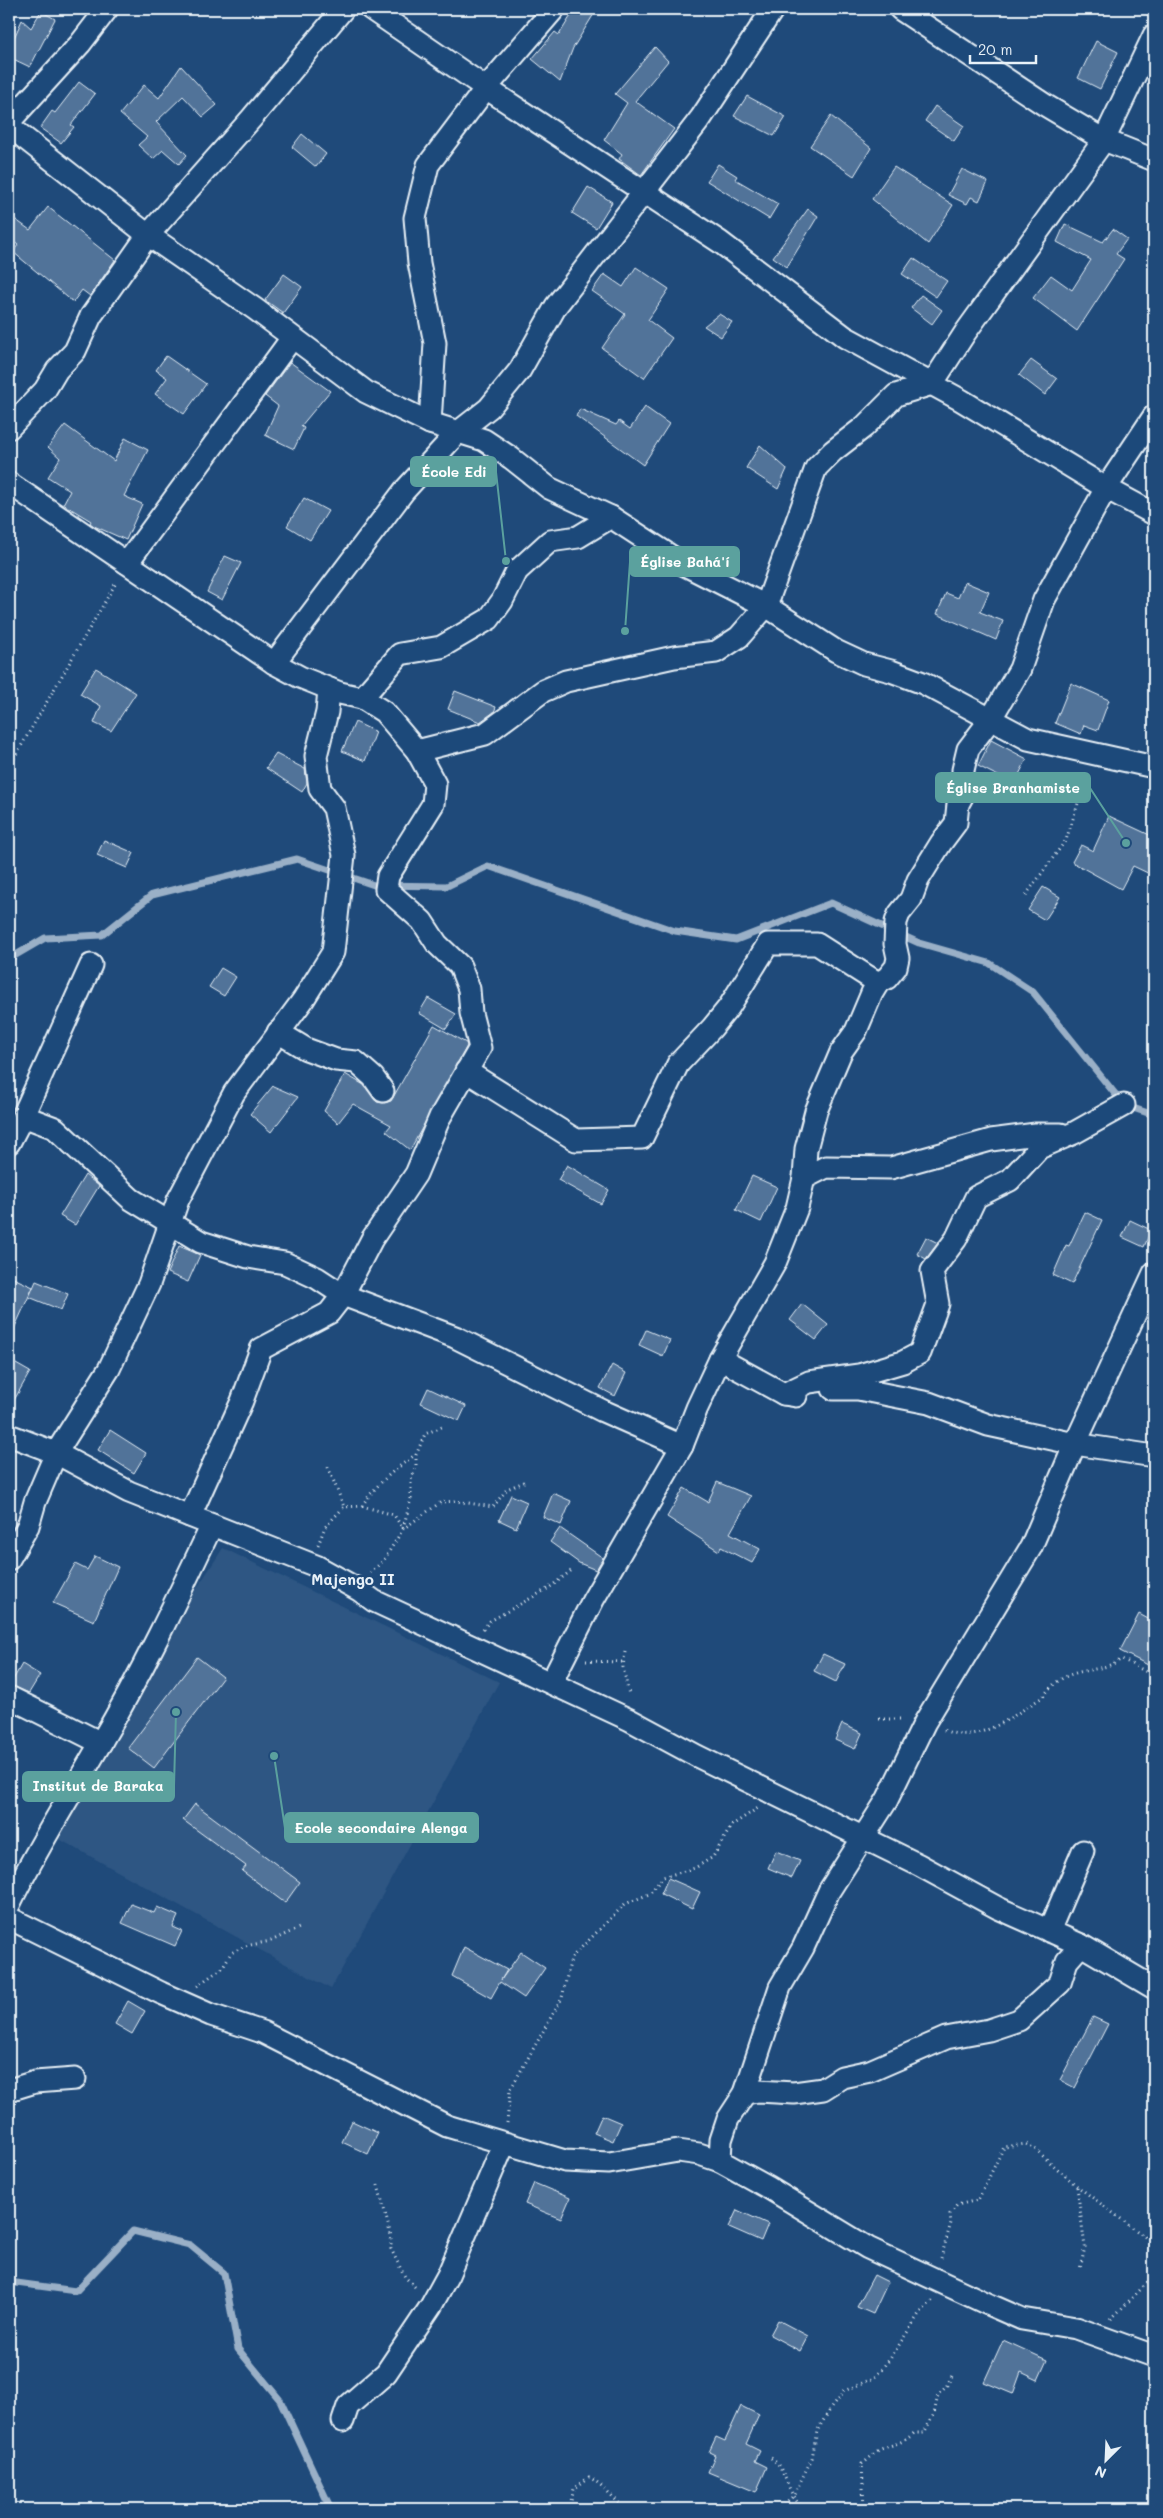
<svg xmlns="http://www.w3.org/2000/svg" width="1163" height="2518" font-family="Mali,sans-serif">
<style>
.built{fill:#2e5683}
.lines{fill:none;stroke-linecap:round;stroke-linejoin:round}
.stream{stroke:#9ab0c7;stroke-width:7}
.building{fill:#517399;stroke:#e8f1f8}
.street-casing{stroke:#e8f1f8;stroke-width:25}
.path{stroke:#e8f1f8;stroke-width:3;stroke-dasharray:1 4;stroke-linecap:butt}
.street{stroke:#1f4a7a;stroke-width:21}
.labels{text-anchor:middle;stroke-width:4.5;stroke-linejoin:round;paint-order:stroke}
.quarter-label{font-size:15px;font-weight:bold;fill:#e8f1f8;stroke:#1f4a7a}
.leader{fill:none;stroke:#5ba19e;stroke-width:2}
.callout-dot{fill:#5ba19e;stroke:#1f4a7a;stroke-width:2}
.callout{fill:#5ba19e;stroke:#5ba19e;stroke-width:2}
.callout-label{font-size:14px;text-anchor:middle;font-weight:bold;fill:#fff}
</style>
<rect width="100%" height="100%" fill="#1f4a7a"/>
<filter id="ink" filterUnits="userSpaceOnUse"><feTurbulence type="fractalNoise" baseFrequency=".02" numOctaves="2"/><feDisplacementMap in="SourceGraphic" scale="10" xChannelSelector="R" yChannelSelector="G"/><feConvolveMatrix kernelMatrix="1 2 1 2 8 2 1 2 1" color-interpolation-filters="sRGB"/></filter>
<g filter="url(#ink)">
<!-- built -->
<polygon class="built" points="223,1548 499,1682 331,1989 41,1829"/>
<g class="lines">
<!-- stream -->
<g class="stream">
<polyline points="9,959 45,938 102,935 152,895 297,859 374,885 447,886 488,866 675,931 736,940 831,903 919,943 989,963 1033,992 1124,1105 1154,1115"/>
<polyline points="9,2282 76,2291 133,2231 190,2245 224,2273 238,2349 280,2400 331,2509"/>
</g>
</g>
<!-- building -->
<g class="building">
<polygon points="575,9 597,9 573,48 560,82 532,59 555,32 559,35"/>
<polygon points="41,11 55,19 30,67 9,57 9,49 22,20 31,28"/>
<polygon points="1096,41 1118,52 1100,89 1078,78"/>
<polygon points="655,47 668,61 635,101 674,129 641,175 619,159 622,154 604,140 627,103 615,94"/>
<polygon points="181,66 217,105 203,117 183,96 156,122 187,155 179,164 163,150 153,159 138,145 147,137 120,114 144,85 159,98"/>
<polygon points="79,82 95,94 71,125 74,127 61,143 40,128 52,111 55,113"/>
<polygon points="747,96 786,117 774,136 734,116"/>
<polygon points="935,106 964,126 954,141 925,121"/>
<polygon points="831,116 871,148 854,176 810,146"/>
<polygon points="302,134 326,154 316,167 292,147"/>
<polygon points="718,164 737,176 735,179 778,204 769,219 707,181"/>
<polygon points="894,167 953,205 928,244 872,199"/>
<polygon points="962,169 988,182 979,201 971,197 967,204 948,195"/>
<polygon points="588,187 612,202 596,228 572,213"/>
<polygon points="48,207 115,260 90,296 82,290 73,302 13,252 18,245 9,238 9,215 30,230"/>
<polygon points="808,209 818,216 787,267 773,257"/>
<polygon points="1065,224 1103,242 1113,229 1127,239 1116,254 1124,259 1077,331 1033,298 1051,275 1072,290 1091,260 1057,242"/>
<polygon points="913,258 947,281 936,297 902,274"/>
<polygon points="636,267 669,289 648,320 672,338 644,378 602,348 625,314 592,291 604,274 623,287"/>
<polygon points="284,274 302,287 283,313 265,300"/>
<polygon points="921,295 942,310 932,324 911,308"/>
<polygon points="719,314 732,322 721,337 704,326"/>
<polygon points="166,356 206,384 184,414 155,394 167,378 156,370"/>
<polygon points="1031,360 1057,379 1045,395 1019,375"/>
<polygon points="290,362 330,391 301,426 304,428 294,449 265,435 278,406 265,396"/>
<polygon points="645,407 669,424 643,465 576,416 580,409 616,425 619,421 630,429"/>
<polygon points="65,425 114,461 125,438 148,450 124,496 142,504 126,540 94,526 90,523 91,521 63,504 70,491 48,477 60,458 48,447"/>
<polygon points="760,445 787,469 778,489 746,468"/>
<polygon points="304,498 328,511 310,540 287,526"/>
<polygon points="225,556 241,563 222,600 207,592"/>
<polygon points="965,582 989,592 980,612 1003,621 996,640 937,614 946,593 958,598"/>
<polygon points="96,668 136,693 111,731 94,723 101,706 80,694"/>
<polygon points="1071,683 1109,700 1098,730 1084,725 1081,734 1055,723"/>
<polygon points="455,691 496,707 494,712 480,722 448,709"/>
<polygon points="355,722 376,732 365,761 342,751"/>
<polygon points="991,740 1027,759 1014,784 978,766"/>
<polygon points="276,754 305,769 307,783 302,792 266,768"/>
<polygon points="1109,816 1154,837 1154,876 1133,866 1121,889 1072,862 1081,845 1093,851"/>
<polygon points="104,840 134,853 127,868 97,855"/>
<polygon points="1043,887 1060,897 1045,920 1028,910"/>
<polygon points="221,968 236,977 224,996 209,987"/>
<polygon points="428,998 456,1014 446,1029 419,1013"/>
<polygon points="434,1025 466,1043 467,1046 410,1150 386,1131 391,1125 353,1104 338,1123 324,1111 345,1074 364,1085 377,1102 384,1103 391,1101"/>
<polygon points="273,1086 298,1097 271,1132 250,1114"/>
<polygon points="567,1165 609,1190 601,1204 558,1180"/>
<polygon points="85,1175 99,1186 75,1225 60,1216"/>
<polygon points="752,1176 777,1187 761,1222 736,1210"/>
<polygon points="1085,1212 1102,1220 1072,1284 1053,1275 1066,1245 1069,1246"/>
<polygon points="1130,1220 1151,1230 1144,1247 1122,1237"/>
<polygon points="926,1237 938,1243 926,1259 917,1254"/>
<polygon points="179,1246 200,1255 188,1282 167,1273"/>
<polygon points="9,1276 33,1287 9,1340"/>
<polygon points="36,1281 68,1294 61,1310 29,1297"/>
<polygon points="802,1304 828,1325 816,1340 790,1320"/>
<polygon points="646,1330 670,1340 663,1356 639,1345"/>
<polygon points="9,1360 30,1372 9,1409"/>
<polygon points="612,1365 626,1373 615,1396 600,1388"/>
<polygon points="428,1388 466,1406 459,1421 421,1403"/>
<polygon points="110,1430 146,1453 134,1473 98,1450"/>
<polygon points="717,1482 751,1496 730,1533 760,1549 752,1563 721,1547 719,1551 667,1517 684,1488 708,1502"/>
<polygon points="553,1493 571,1501 561,1525 543,1517"/>
<polygon points="511,1495 527,1502 516,1528 499,1520"/>
<polygon points="560,1528 603,1558 596,1570 579,1563 550,1542"/>
<polygon points="95,1556 118,1567 94,1621 53,1603 75,1564 87,1570"/>
<polygon points="1139,1614 1154,1622 1154,1652 1148,1665 1120,1651"/>
<polygon points="823,1654 845,1664 836,1682 814,1671"/>
<polygon points="197,1657 223,1677 154,1768 128,1748"/>
<polygon points="22,1664 40,1675 29,1693 10,1685"/>
<polygon points="842,1724 862,1733 855,1749 835,1740"/>
<polygon points="195,1804 300,1882 285,1903 242,1871 246,1866 183,1820"/>
<polygon points="776,1851 800,1861 792,1878 768,1868"/>
<polygon points="668,1878 700,1892 692,1909 661,1894"/>
<polygon points="131,1904 154,1913 157,1907 178,1916 173,1927 182,1931 175,1946 122,1923"/>
<polygon points="464,1947 507,1970 501,1980 521,1952 545,1968 524,1998 500,1982 491,1998 452,1976"/>
<polygon points="128,2001 145,2011 132,2034 115,2024"/>
<polygon points="1093,2017 1108,2024 1075,2088 1060,2080"/>
<polygon points="602,2115 621,2123 613,2141 594,2133"/>
<polygon points="352,2121 378,2133 368,2154 342,2142"/>
<polygon points="534,2183 570,2198 561,2219 525,2204"/>
<polygon points="737,2210 768,2224 761,2241 729,2227"/>
<polygon points="874,2275 888,2282 873,2314 857,2307"/>
<polygon points="778,2320 808,2336 800,2351 770,2335"/>
<polygon points="1003,2340 1047,2360 1038,2380 1021,2372 1013,2394 984,2382"/>
<polygon points="741,2406 759,2415 746,2444 760,2451 755,2461 767,2467 756,2492 708,2472 715,2455 709,2452 716,2437 725,2441"/>
</g>
<g class="lines">
<defs>
<g id="street">
<polyline points="371,9 486,88 720,242 845,337 961,400 1106,488 1154,514"/>
<polyline points="900,9 1045,105 1104,140 1154,160"/>
<polyline points="9,122 80,44 107,9"/>
<polyline points="9,126 148,235 255,309 366,392 430,423 484,440 511,458 549,488 611,517 683,564 766,606 836,651 864,664 891,671 923,683 1028,739 1154,767"/>
<polyline points="430,423 435,343 419,263 415,218 428,165 486,88 554,9"/>
<polyline points="9,428 45,390 57,370 75,351 91,316 148,235 251,119 343,9"/>
<polyline points="9,483 274,663 300,677 340,693 362,698 384,712 417,751 435,784 433,804 388,876 386,889 422,921 437,944 460,966 469,989 471,1013 480,1048 440,1117 416,1174 372,1239 343,1295 329,1313 261,1349 242,1401 190,1516"/>
<polyline points="127,563 292,338"/>
<polyline points="274,663 404,491 457,433 489,408 520,370 556,306 701,118 773,9"/>
<polyline points="362,698 400,654 441,647 489,619 502,601 517,571 550,541 578,537 611,517"/>
<polyline points="417,751 485,734 543,691 566,681 674,657 716,652 739,637 766,606 816,468 833,451 864,427 896,395 932,384 965,333 1104,140 1154,35"/>
<polyline points="278,1032 306,1049 336,1060 356,1062 373,1077 383,1091"/>
<polyline points="466,1071 576,1140 642,1138 678,1064 712,1028 729,1007 768,944 817,944 878,983"/>
<polyline points="23,1116 55,1128 131,1199 201,1242 248,1257 285,1263 317,1278 343,1295 455,1337 603,1411 682,1446"/>
<polyline points="9,1143 23,1116 91,965"/>
<polyline points="804,1178 826,1167 891,1168 991,1140 1036,1134 1061,1134"/>
<polyline points="720,1359 784,1394 796,1396"/>
<polyline points="833,1389 858,1389 929,1403 988,1425 1075,1444 1154,1456"/>
<polyline points="784,1394 809,1382 859,1375 903,1362 920,1353 938,1304 932,1271 956,1239 976,1197 1010,1180 1039,1148 1074,1133 1124,1105"/>
<polyline points="9,1435 56,1453 129,1492 316,1566 359,1590 374,1601 630,1720 697,1756 919,1865 998,1908 1081,1945 1154,1988"/>
<polyline points="9,1559 28,1526 35,1502 56,1453 109,1369 149,1284 178,1200 234,1093 303,1000 333,952 344,855 334,808 320,789 316,756 327,712 329,689"/>
<polyline points="551,1683 593,1600 682,1446 697,1408 720,1359 775,1263 797,1208 804,1178 806,1149 816,1111 841,1052 856,1031 872,993 878,983 887,978 896,967 898,958 895,944 896,922 899,914 911,899 918,880 941,843 956,823 958,804 964,793 963,770 968,749 990,720 1020,669 1044,600 1106,488 1154,416"/>
<polyline points="9,1697 101,1743"/>
<path d="M9 1905C36 1849 69 1798 100 1744 142 1673 177 1599 212 1525"/>
<polyline points="9,1918 161,1993 211,2015 262,2032 447,2126 565,2161 609,2163 678,2151 699,2154 720,2161 769,2188 868,2248 990,2305 1022,2319 1076,2328 1154,2356"/>
<polyline points="1049,1931 1083,1851"/>
<polyline points="9,2090 35,2082 75,2079"/>
<polyline points="745,2093 758,2091 794,2093 823,2089 842,2077 870,2071 946,2038 989,2030 1019,2020 1060,1983 1067,1961 1081,1945"/>
<polyline points="720,2161 721,2140 728,2119 745,2093 780,1987 803,1948 829,1891 887,1800 925,1722 1031,1547 1075,1444 1154,1273"/>
<polyline points="343,2421 348,2406 386,2373 431,2306 448,2275 504,2144"/>
</g>
</defs>
<!-- street casing -->
<use href="#street" class="street-casing"/>
<!-- path -->
<g class="path">
<polyline points="9,767 117,581"/>
<polyline points="1026,895 1066,840 1088,773"/>
<polyline points="328,1467 344,1507"/>
<path d="M362 1506C376 1484 394 1470 415 1455"/>
<polyline points="403,1528 411,1499 411,1480 416,1467 416,1455 425,1434 444,1426"/>
<polyline points="318,1545 325,1527 344,1507 362,1506 394,1515 403,1529"/>
<polyline points="370,1573 384,1560 403,1529 441,1502 456,1501 493,1507 507,1489 524,1482"/>
<polyline points="483,1629 490,1621 549,1588 572,1570"/>
<polyline points="625,1652 623,1667 629,1695"/>
<polyline points="586,1661 623,1662"/>
<polyline points="879,1719 902,1719"/>
<path d="M944 1730C980 1746 1014 1714 1043 1697 1067 1662 1094 1677 1122 1659L1154 1676"/>
<polyline points="197,1986 222,1968 231,1953 245,1946 271,1941 299,1928"/>
<polyline points="507,2123 510,2090 562,1998 571,1958 625,1904 649,1894 663,1877 695,1868 713,1857 732,1825 758,1808"/>
<polyline points="378,2185 391,2236 391,2249 405,2277 416,2288"/>
<polyline points="1077,2187 1085,2247 1080,2269"/>
<polyline points="941,2258 951,2223 950,2214 957,2205 978,2200 1004,2147 1026,2144 1035,2149 1077,2186 1145,2237"/>
<polyline points="1111,2319 1147,2283 1154,2291"/>
<path d="M771 2458C788 2470 787 2499 806 2509"/>
<path d="M570 2505 574 2489 589 2477C605 2486 612 2498 626 2509"/>
<polyline points="781,2509 794,2495 812,2458 817,2431 831,2408 844,2391 874,2378 890,2359 919,2314 933,2300"/>
<path d="M864 2509 862 2464C869 2460 875 2451 881 2449 894 2444 904 2443 914 2433H924L934 2414 938 2395 946 2387 953 2374"/>
</g>
<!-- street -->
<use href="#street" class="street"/>
</g>
</g>
<g class="labels">
<!-- quarter labels -->
<g class="quarter-label">
<text x="353" y="1585">Majengo II</text>
</g>
</g>
<!-- callouts -->
<path class="leader" d="M506 561L496 472M625 631L630 562M1126 843L1090 788M176 1712L174 1786M274 1756L285 1828"/>
<g class="callout-dot">
<circle cx="506" cy="561" r="5"/>
<circle cx="625" cy="631" r="5"/>
<circle cx="1126" cy="843" r="5"/>
<circle cx="176" cy="1712" r="5"/>
<circle cx="274" cy="1756" r="5"/>
</g>
<g class="callout">
<rect x="411" y="457" width="85" height="29" rx="5"/>
<rect x="630" y="547" width="109" height="29" rx="5"/>
<rect x="936" y="773" width="154" height="29" rx="5"/>
<rect x="23" y="1772" width="151" height="29" rx="5"/>
<rect x="285" y="1813" width="193" height="29" rx="5"/>
</g>
<g class="callout-label">
<text x="454" y="477">École Edi</text>
<text x="685" y="567">Église Bahá'í</text>
<text x="1013" y="793">Église Branhamiste</text>
<text x="98" y="1791">Institut de Baraka</text>
<text x="381" y="1833">Ecole secondaire Alenga</text>
</g>
<!-- margin -->
<rect width="1163" height="2518" fill="none" stroke="#1f4a7a" stroke-width="30"/>
<rect x="15" y="15" width="1133" height="2488" fill="none" stroke="#e8f1f8" stroke-width="2" filter="url(#ink)"/>
<!-- north arrow -->
<g transform="translate(1106 2460) rotate(204)" stroke="#1f4a7a" stroke-width="4" paint-order="stroke">
<path d="M0-4L9 19L0 12L-9 19Z" fill="#e8f1f8"/>
<text y="-8" font-size="14" font-weight="bold" text-anchor="middle" fill="#e8f1f8">N</text>
</g>
<!-- scale -->
<path d="M970 55v8h66v-8" fill="none" stroke="#e8f1f8" stroke-width="2.5"/>
<text x="978" y="55" font-size="15" fill="#e8f1f8" stroke="#1f4a7a" stroke-width="4" paint-order="stroke">20 m</text>
</svg>
